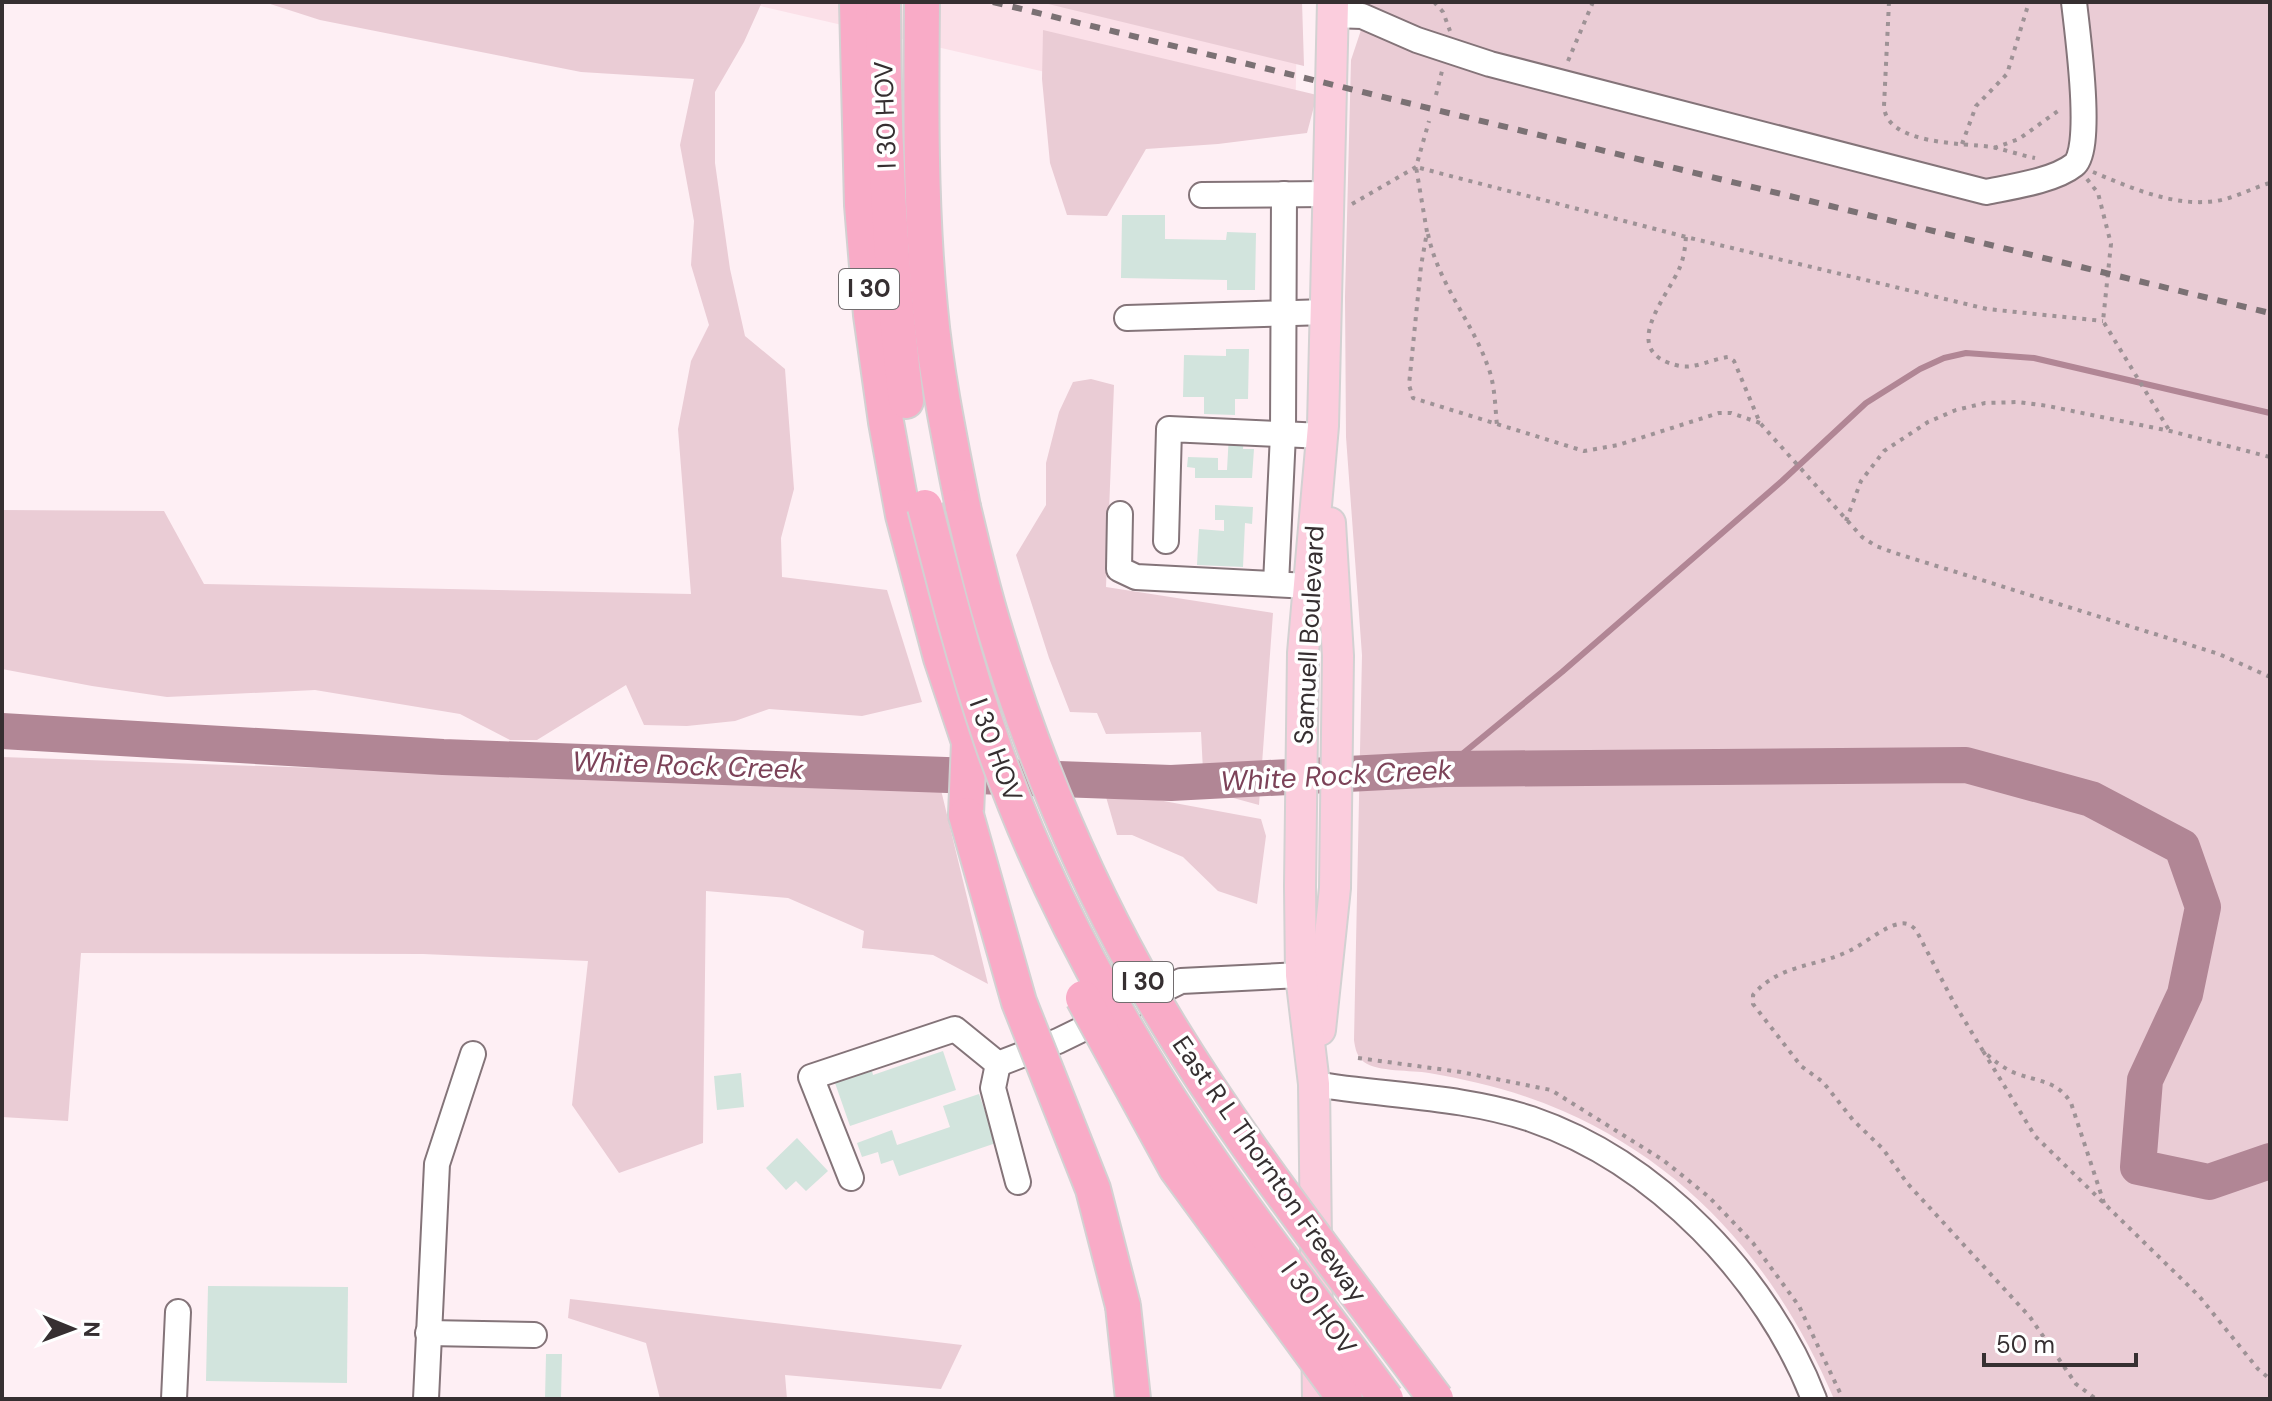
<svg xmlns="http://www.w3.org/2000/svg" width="2272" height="1401" font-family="'DM Sans',sans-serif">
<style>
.built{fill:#fbe0e8}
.green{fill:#eaccd5}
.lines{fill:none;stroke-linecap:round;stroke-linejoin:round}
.stream{stroke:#b18695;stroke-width:6}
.river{stroke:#b18695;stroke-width:36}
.building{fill:#d2e4dd}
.minor-casing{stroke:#847479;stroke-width:28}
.major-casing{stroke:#d3d1d2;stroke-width:34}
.highway-casing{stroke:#d3d1d2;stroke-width:38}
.path{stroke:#9e9296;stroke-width:4;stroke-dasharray:4 6;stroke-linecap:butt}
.minor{stroke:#fff;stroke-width:24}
.major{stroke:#fbcddd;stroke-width:30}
.highway{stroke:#f9abc7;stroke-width:34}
.rail{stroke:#7b7174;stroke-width:6;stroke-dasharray:10 10;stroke-linecap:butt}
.highway-bridge-casing{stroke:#d3d1d2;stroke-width:38;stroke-linecap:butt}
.highway-bridge{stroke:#f9abc7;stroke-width:34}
.labels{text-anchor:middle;stroke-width:7;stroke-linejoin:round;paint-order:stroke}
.shield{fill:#fff;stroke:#726d6f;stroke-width:2}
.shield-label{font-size:24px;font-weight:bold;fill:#362f31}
.street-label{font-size:26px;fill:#362f31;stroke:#fff}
.water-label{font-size:28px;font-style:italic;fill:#7c4258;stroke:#fff}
</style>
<rect width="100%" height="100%" fill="#feeff4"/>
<!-- built -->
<polygon class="built" points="743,2 1290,2 1297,23 1295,130"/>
<!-- green -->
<g class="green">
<polygon points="264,2 762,2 744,42 715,92 715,163 730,269 745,336 785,369 794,489 781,538 782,577 887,590 922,702 862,716 769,709 735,721 687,726 644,725 626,685 537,740 510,740 460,714 315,690 167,697 92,686 2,669 2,510 164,511 204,584 691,594 678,429 691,361 709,325 691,265 694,221 680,145 694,79 581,72 320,20"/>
<polygon points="1040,2 1302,2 1304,66"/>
<path d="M1362 2H2270V1399H1834C1779 1271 1693 1168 1563 1111 1520 1092 1475 1081 1429 1073 1412 1070 1377 1072 1364 1062 1357 1057 1355 1048 1354 1040L1362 655 1346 437 1345 297 1351 60 1362 27Z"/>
<polygon points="1043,30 1317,95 1307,133 1218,144 1146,149 1107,216 1067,215 1050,163 1042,79"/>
<polygon points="1091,379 1114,385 1106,587 1273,613 1259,805 1204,790 1201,732 1106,734 1097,713 1070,712 1049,658 1016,555 1046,505 1046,463 1059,412 1073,382"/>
<polygon points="2,757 941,790 988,984 933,955 862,948 864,931 788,898 706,891 703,1143 619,1173 572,1105 588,961 423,954 81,953 68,1121 2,1117"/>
<polygon points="1104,790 1261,819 1266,836 1257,904 1218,891 1183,857 1132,835 1117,835"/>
<polygon points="570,1299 962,1345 941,1389 785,1375 787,1399 660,1399 646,1343 568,1318"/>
</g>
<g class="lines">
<!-- stream -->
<polyline class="stream" points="1444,769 1562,672 1782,481 1866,403 1920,369 1944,358 1966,353 2034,358 2270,413"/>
<!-- river -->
<polyline class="river" points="2,731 443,757 1171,783 1444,769 1966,765 2091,799 2182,847 2203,907 2185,994 2145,1080 2138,1167 2209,1182 2270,1161"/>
</g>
<!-- building -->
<g class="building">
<polygon points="1122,215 1165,215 1165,239 1226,240 1227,232 1256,233 1255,290 1227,290 1227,280 1121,278"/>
<polygon points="1226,349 1249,349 1248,399 1235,399 1235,415 1204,414 1204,397 1183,397 1184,355 1226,356"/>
<polygon points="1229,434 1244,435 1243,449 1254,449 1252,478 1195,478 1195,468 1187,467 1188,457 1218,458 1218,470 1227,470"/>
<polygon points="1215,505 1253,507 1252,524 1245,523 1243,567 1197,565 1199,529 1224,531 1224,520 1215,520"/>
<polygon points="943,1051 956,1090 850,1126 834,1080 871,1067 873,1075"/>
<polygon points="741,1073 744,1107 717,1110 714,1076"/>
<polygon points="979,1094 996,1143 899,1176 893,1160 881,1164 878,1152 862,1157 857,1143 892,1130 897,1145 950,1127 943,1106"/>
<polygon points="797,1138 828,1171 806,1191 796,1181 786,1190 766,1168"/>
<polygon points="208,1286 348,1287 347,1383 206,1381"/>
<polygon points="546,1354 562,1354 561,1399 545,1399"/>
</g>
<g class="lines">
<defs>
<g id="minor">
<path d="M1332 15 1362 16 1417 40 1490 64 1986 192C2010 187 2054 181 2074 165 2094 150 2077 30 2074 2"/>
<polyline points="1202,195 1328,194"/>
<polyline points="1127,318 1326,312"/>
<polyline points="1120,514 1119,569 1136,577 1309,586"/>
<polyline points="1166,541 1169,429 1323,436"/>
<polyline points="1276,584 1283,434 1284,194"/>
<polyline points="998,1064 993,1088 1018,1182"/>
<path d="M1314 1084C1386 1096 1462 1096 1531 1119 1657 1162 1767 1278 1814 1399"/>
<polyline points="851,1178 811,1077 955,1029 998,1064 1058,1041 1181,981 1301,975"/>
<polyline points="428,1333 534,1335"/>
<polyline points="174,1399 178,1312"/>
<polyline points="426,1399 437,1164 473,1054"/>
</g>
<g id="major">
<polyline points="1320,1030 1335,888 1338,656 1330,523"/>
<polyline points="1318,1399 1314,1084 1301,975 1300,886 1303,653 1323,426 1333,2"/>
</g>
<g id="highway">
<polyline points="857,2 862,205 871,315 886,422 903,515 941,658 969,742 966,815"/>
<path d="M883 2C883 136 890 268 906 401"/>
<path d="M922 2C921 104 920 206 930 308 936 374 950 441 963 507"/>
<polyline points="1123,1306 1133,1399"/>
</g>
</defs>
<!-- minor casing -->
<use href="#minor" class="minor-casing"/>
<!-- major casing -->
<use href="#major" class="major-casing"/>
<!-- highway casing -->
<use href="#highway" class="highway-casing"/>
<!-- path -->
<g class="path">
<polyline points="1434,2 1443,12 1450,31"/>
<path d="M1889 2 1884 106C1886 145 1963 143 1992 147 2006 150 2020 155 2035 158"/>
<polyline points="1568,61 1593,2"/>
<polyline points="1436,95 1442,71"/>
<polyline points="1962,144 1976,106 2007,74 2029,2"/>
<polyline points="1994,148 2019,139 2062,108"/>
<path d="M2093 172C2131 188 2174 207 2216 201 2235 198 2252 188 2270 183"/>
<polyline points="2087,179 2098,193 2111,244 2103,321 2169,430"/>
<polyline points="1352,204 1416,167 1429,121"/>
<path d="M1428 234C1438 283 1471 320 1487 364 1495 383 1495 405 1497 426"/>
<path d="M1686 237C1685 248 1684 257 1680 267 1667 298 1616 353 1680 366 1694 369 1713 359 1728 357L1734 361 1760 423 1862 537 1876 546 1895 553 2219 654 2270 677"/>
<polyline points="1760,423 1731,413 1719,413 1618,445 1584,451 1413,398 1409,385 1421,266 1427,232 1416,167 1686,237 1987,309 2103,321"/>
<polyline points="1846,521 1861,481 1884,451 1928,422 1956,410 1985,403 2018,402 2048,406 2170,431 2270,457"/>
<path d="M1983 1051 1954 1003 1916 930C1911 925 1907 922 1899 924 1885 926 1864 944 1849 951 1816 967 1779 964 1753 995V1004L1801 1066 1823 1082 1853 1120 1883 1149 1907 1183 2030 1317 2076 1384 2096 1399"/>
<polyline points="1358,1058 1461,1072 1551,1090 1663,1160 1709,1197 1753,1243 1799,1306 1843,1399"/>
<path d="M2104 1203 2071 1103C2057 1080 2038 1082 2015 1073 2003 1068 1993 1060 1983 1051L2035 1136 2199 1296 2258 1369 2270 1379"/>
</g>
<!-- minor -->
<use href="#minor" class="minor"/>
<!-- major -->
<use href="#major" class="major"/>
<!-- highway -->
<use href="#highway" class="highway"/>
<!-- rail -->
<polyline class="rail" points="993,2 2270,313"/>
<defs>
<g id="highway-bridge">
<path d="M925 507C945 585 965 663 991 739 1031 856 1089 970 1154 1075 1224 1188 1308 1292 1386 1399"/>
<path d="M963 507C973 548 982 589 995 630 1030 747 1078 864 1137 971 1222 1123 1332 1259 1436 1399"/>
<polyline points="966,815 1019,1002 1093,1189 1123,1306"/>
<polyline points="1083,998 1176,1168 1345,1399"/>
</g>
</defs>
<!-- highway-bridge casing -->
<use href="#highway-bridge" class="highway-bridge-casing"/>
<!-- highway-bridge -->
<use href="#highway-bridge" class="highway-bridge"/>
</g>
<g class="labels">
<!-- shield labels -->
<g class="shield">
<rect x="839" y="269" width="60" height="40" rx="6"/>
<rect x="1113" y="962" width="60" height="40" rx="6"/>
</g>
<g class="shield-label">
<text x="869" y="297">I 30</text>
<text x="1143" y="990">I 30</text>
</g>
<!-- street labels -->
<g class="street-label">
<text transform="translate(885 115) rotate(-92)" y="9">I 30 HOV</text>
<text transform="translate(1309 635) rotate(-87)" y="9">Samuell Boulevard</text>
<text transform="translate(996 750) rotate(70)" y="9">I 30 HOV</text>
<text transform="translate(1270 1169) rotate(55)" y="9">East R L Thornton Freeway</text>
<text transform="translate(1319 1308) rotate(54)" y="9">I 30 HOV</text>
</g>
<!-- water labels -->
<g class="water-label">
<text transform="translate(688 765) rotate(2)" y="10">White Rock Creek</text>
<text transform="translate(1336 775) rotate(-3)" y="10">White Rock Creek</text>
</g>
</g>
<!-- border -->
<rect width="2272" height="1401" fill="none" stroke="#362f31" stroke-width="8"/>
<!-- north arrow -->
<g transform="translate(72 1329) rotate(91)" stroke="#ffffff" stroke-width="6" paint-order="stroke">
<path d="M0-6L14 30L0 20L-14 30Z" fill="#362f31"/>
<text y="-12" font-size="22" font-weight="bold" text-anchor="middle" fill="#362f31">N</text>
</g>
<!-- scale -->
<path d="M1984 1353v12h152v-12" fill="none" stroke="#362f31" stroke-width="4"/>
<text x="1996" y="1353" font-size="24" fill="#362f31" stroke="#ffffff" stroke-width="6" paint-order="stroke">50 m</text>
</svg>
